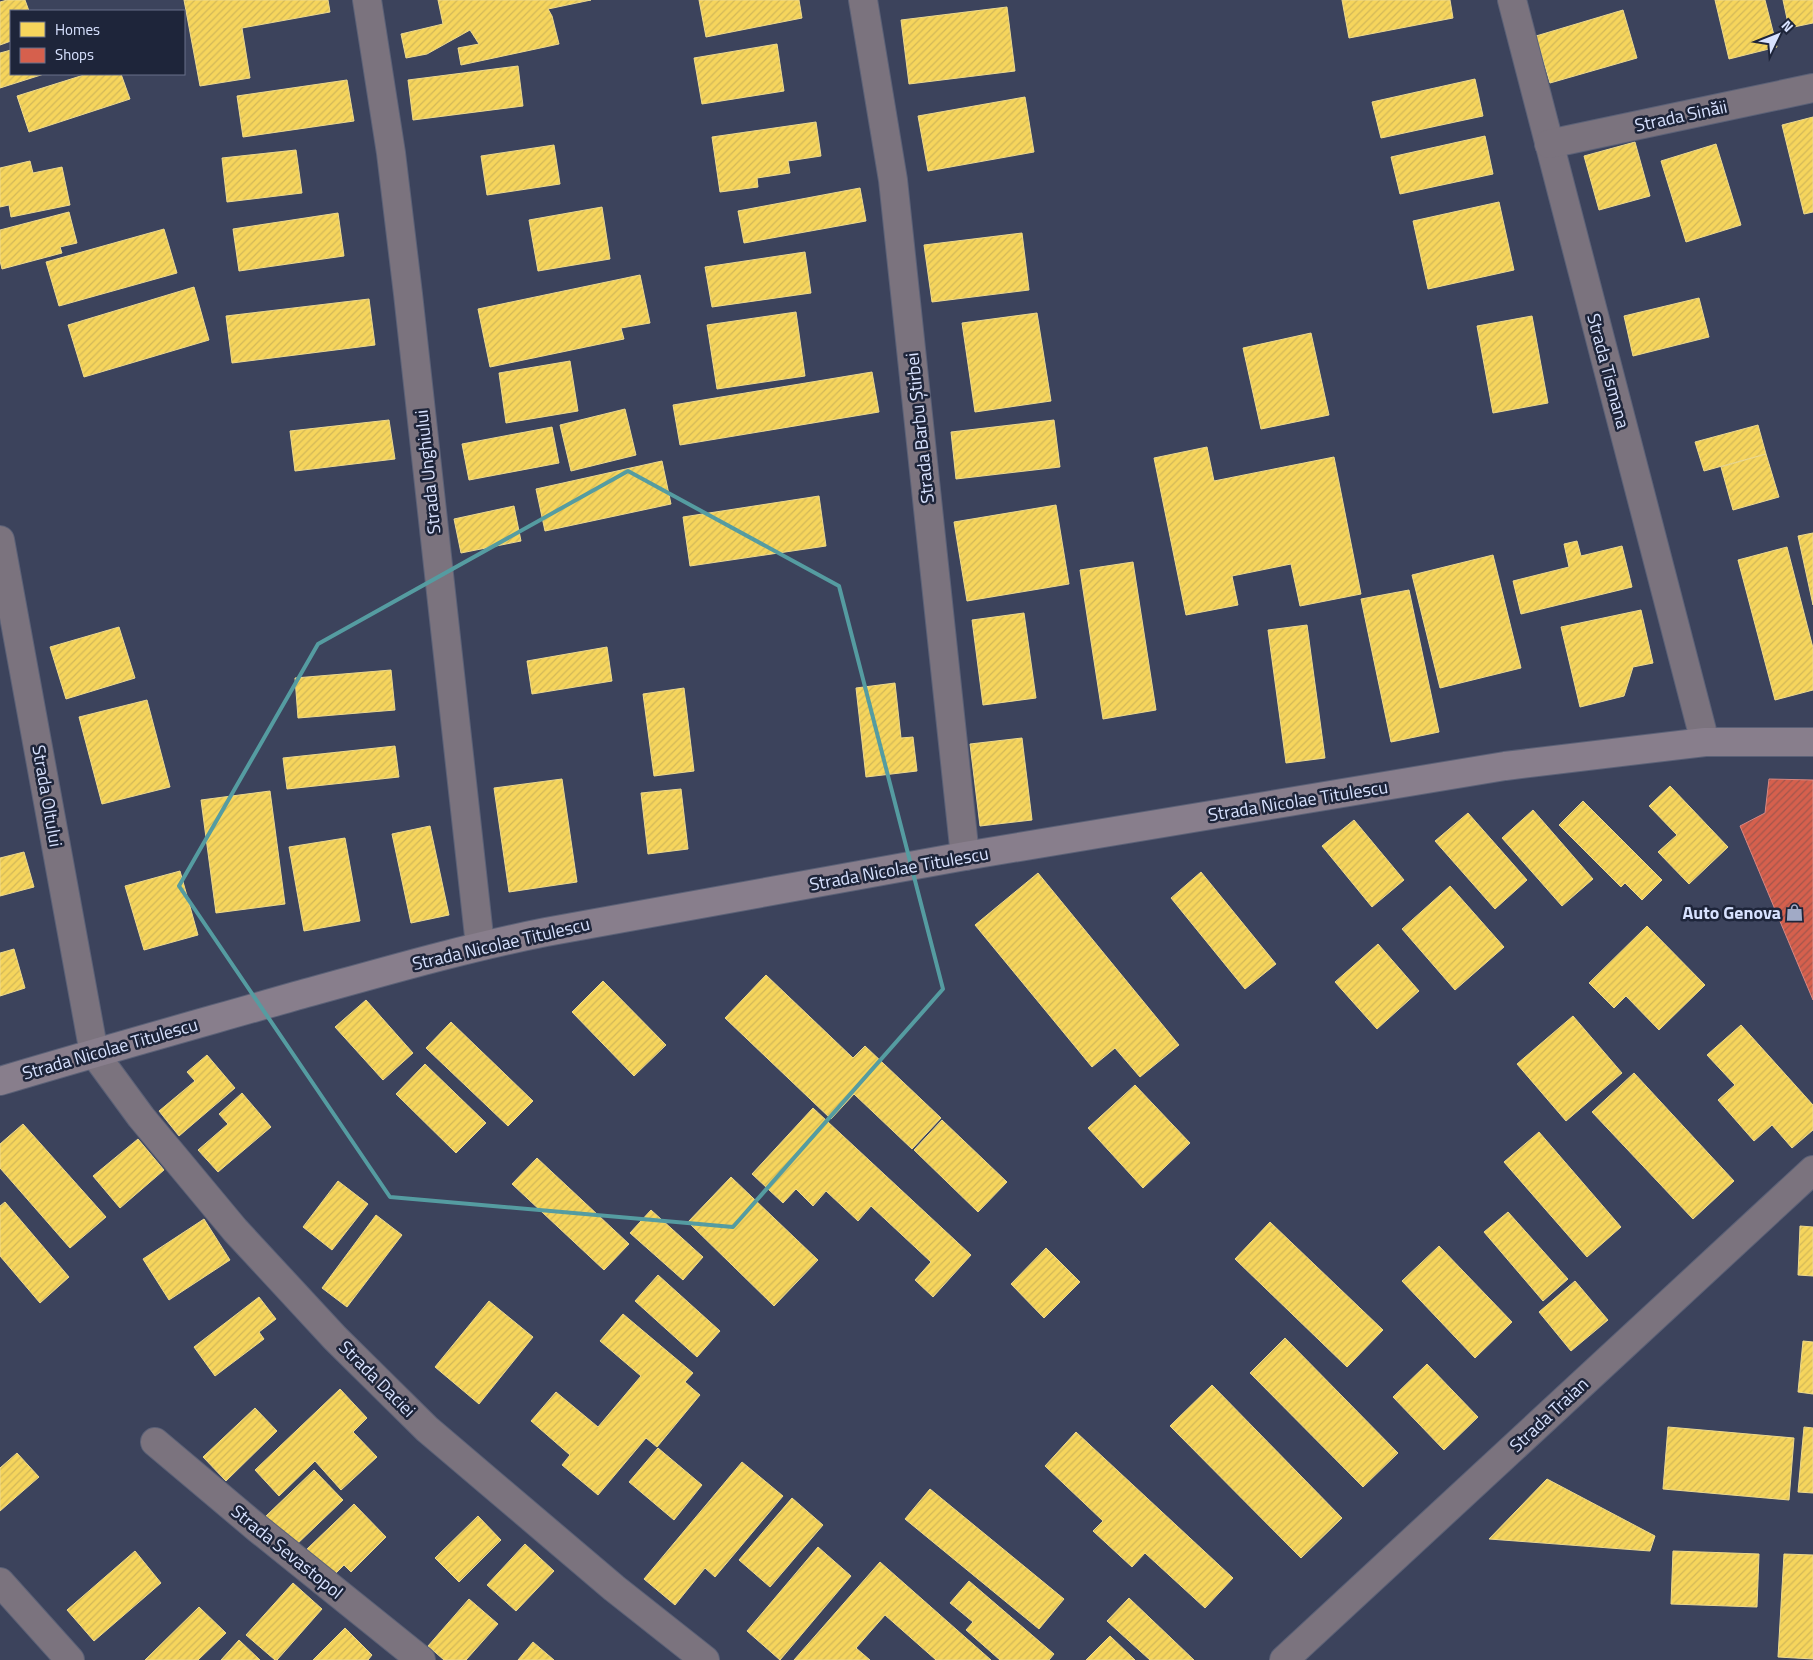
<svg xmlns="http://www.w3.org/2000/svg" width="1813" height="1660" font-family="'Titillium Web',sans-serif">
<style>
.homes{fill:url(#homes-hatch);stroke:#edd98d}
.shops{fill:url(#shops-hatch);stroke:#d78782}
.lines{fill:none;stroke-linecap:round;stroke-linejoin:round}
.street-casing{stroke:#5b6177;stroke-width:30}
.secondary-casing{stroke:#5b6177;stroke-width:30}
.street{stroke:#7b737e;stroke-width:28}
.secondary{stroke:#887e8c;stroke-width:28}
.marked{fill:none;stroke:#559ca1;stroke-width:4;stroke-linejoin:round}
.labels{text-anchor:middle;stroke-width:5;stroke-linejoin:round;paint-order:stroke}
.street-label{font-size:18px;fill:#d8e2ff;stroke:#1e253a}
.poi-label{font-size:18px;font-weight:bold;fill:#d8e2ff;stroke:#1e253a;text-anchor:end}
</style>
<defs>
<pattern id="homes-hatch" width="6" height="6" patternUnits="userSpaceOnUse" patternTransform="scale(1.25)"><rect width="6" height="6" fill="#f6d55c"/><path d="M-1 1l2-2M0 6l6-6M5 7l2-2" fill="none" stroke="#d2b859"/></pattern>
<pattern id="shops-hatch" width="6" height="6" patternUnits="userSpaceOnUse" patternTransform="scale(1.25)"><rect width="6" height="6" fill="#d6604d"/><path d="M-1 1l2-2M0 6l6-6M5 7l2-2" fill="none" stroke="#a2564d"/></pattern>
</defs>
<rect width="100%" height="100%" fill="#3c435c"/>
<!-- homes -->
<g class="homes">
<polygon points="7,0 25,0 29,11 11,11 11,41 0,45 0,2"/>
<polygon points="184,0 328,0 330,12 242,28 250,78 200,86"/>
<polygon points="438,0 591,0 548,9 552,16 559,44 461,65 458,48 479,44 470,30 427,54 406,58 401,34 443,24"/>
<polygon points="699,0 799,0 802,18 706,37"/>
<polygon points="1342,0 1450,0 1453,18 1349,38"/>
<polygon points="1715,0 1765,0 1777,47 1729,59"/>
<polygon points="1783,0 1813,0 1813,23 1789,28"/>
<polygon points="1007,7 1015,71 909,84 901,20"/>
<polygon points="1623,10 1637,58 1550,83 1536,36"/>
<polygon points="777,44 784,91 702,104 694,58"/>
<polygon points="11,50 11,74 44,74 0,88 0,53"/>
<polygon points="518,66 523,106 413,120 408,80"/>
<polygon points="87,74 121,74 130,99 29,132 17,96"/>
<polygon points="1475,79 1483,116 1381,138 1372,102"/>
<polygon points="347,80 354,121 243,137 237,96"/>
<polygon points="1025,97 1034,152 928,171 918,116"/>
<polygon points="1813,117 1813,212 1804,214 1782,125"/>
<polygon points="816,122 821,156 788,161 790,173 757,178 758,187 720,192 712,137"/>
<polygon points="1485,136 1493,174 1400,194 1391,157"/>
<polygon points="1635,142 1650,196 1599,210 1584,156"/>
<polygon points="1716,144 1741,225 1686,242 1661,161"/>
<polygon points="554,145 560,184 487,195 481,156"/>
<polygon points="296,150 302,193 227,202 222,158"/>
<polygon points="30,161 33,173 62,167 70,205 11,217 9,205 0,207 0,168"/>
<polygon points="860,188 866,221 744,243 738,211"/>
<polygon points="1499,202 1514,270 1428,289 1413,221"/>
<polygon points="602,207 610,259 538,271 529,220"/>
<polygon points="69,212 77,243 60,247 62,253 2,269 0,261 0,230"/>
<polygon points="338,213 344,256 239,271 233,229"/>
<polygon points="164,229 177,273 59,306 46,262"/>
<polygon points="1022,233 1029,290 932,302 924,245"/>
<polygon points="805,252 811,293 712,307 705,267"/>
<polygon points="640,275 650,323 621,328 624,339 490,367 478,309"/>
<polygon points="194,287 209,340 84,377 68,325"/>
<polygon points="1699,298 1709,337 1633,356 1624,316"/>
<polygon points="369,299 375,345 232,363 226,316"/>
<polygon points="796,312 805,376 717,389 707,325"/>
<polygon points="1037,313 1051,401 975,412 962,323"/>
<polygon points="1532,316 1548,403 1493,413 1477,326"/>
<polygon points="1311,333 1329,415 1261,429 1243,348"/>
<polygon points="570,361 578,411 506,423 499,373"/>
<polygon points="872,372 879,412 680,445 673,405"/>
<polygon points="625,409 636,455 571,471 560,425"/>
<polygon points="389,420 395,459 295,471 290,431"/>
<polygon points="1054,420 1060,467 956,479 951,432"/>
<polygon points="1758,425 1766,454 1704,471 1695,442"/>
<polygon points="552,427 559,463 469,480 462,444"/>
<polygon points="1207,447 1214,481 1334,457 1361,594 1300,606 1291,564 1232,576 1238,605 1186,615 1154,458"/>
<polygon points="1766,454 1779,497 1733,510 1721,467"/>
<polygon points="662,461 671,504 545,531 536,489"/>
<polygon points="819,496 826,546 690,566 683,517"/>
<polygon points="1056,505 1069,584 967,601 954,522"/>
<polygon points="514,506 521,541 461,553 454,519"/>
<polygon points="1813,533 1813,605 1798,536"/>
<polygon points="1577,541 1581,556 1622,546 1632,587 1521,614 1513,581 1569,567 1564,544"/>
<polygon points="1787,547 1813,648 1813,690 1775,700 1738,560"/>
<polygon points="1493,555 1521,668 1440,688 1412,575"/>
<polygon points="1133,562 1156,710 1103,719 1080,570"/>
<polygon points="1409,590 1439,732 1391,742 1361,599"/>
<polygon points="1641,610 1653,663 1633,667 1624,696 1580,707 1561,627"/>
<polygon points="1024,613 1036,698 983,705 972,620"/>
<polygon points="1307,625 1325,758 1286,763 1268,630"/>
<polygon points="119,627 135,678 66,699 50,647"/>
<polygon points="607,647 612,681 532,694 527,661"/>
<polygon points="391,670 395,710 298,718 295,678"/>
<polygon points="895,683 901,738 913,737 917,771 866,777 856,688"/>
<polygon points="684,688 694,771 654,776 643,694"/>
<polygon points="147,700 170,787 102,804 79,717"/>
<polygon points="1022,738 1032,820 980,826 970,744"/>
<polygon points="395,746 399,777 287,789 283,758"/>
<polygon points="562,779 577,882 509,892 494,788"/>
<polygon points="1670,786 1728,847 1689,884 1658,852 1677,835 1649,806"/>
<polygon points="681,789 688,849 648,854 641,793"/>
<polygon points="270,791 285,904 216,913 201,800"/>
<polygon points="1583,801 1662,880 1642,900 1625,883 1621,887 1559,825"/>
<polygon points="1533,810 1593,879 1562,906 1502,838"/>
<polygon points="1468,813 1527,880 1495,909 1435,841"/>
<polygon points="1354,820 1404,880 1372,907 1322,846"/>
<polygon points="430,826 449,915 411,923 392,834"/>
<polygon points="345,838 360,921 304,931 289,847"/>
<polygon points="24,852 34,887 0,896 0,858"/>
<polygon points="180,871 198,935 144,950 125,886"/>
<polygon points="1201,872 1276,964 1245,989 1171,898"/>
<polygon points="1038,873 1179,1045 1140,1077 1115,1048 1092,1067 975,925"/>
<polygon points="1450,886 1504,947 1455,990 1402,929"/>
<polygon points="1647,926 1705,985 1659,1030 1626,996 1614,1008 1589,983"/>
<polygon points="1378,944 1419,991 1377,1029 1335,982"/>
<polygon points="14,949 25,988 0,996 0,953"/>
<polygon points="766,975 853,1058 865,1046 941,1118 912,1149 854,1094 831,1119 725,1018"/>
<polygon points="603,981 666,1045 634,1076 572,1012"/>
<polygon points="366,1000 413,1053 383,1080 335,1027"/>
<polygon points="1573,1016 1622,1073 1566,1121 1517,1064"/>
<polygon points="451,1022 533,1101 508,1126 426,1048"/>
<polygon points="1741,1025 1813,1105 1813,1130 1792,1148 1772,1125 1754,1141 1718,1100 1735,1085 1707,1055"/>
<polygon points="207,1055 235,1088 179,1136 159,1111 195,1081 187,1072"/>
<polygon points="425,1064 486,1123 456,1153 396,1094"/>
<polygon points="1634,1073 1734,1181 1693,1219 1592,1112"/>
<polygon points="1135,1085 1190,1143 1143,1188 1088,1128"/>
<polygon points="242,1093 271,1127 218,1172 198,1150 228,1124 219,1114"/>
<polygon points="813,1108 971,1255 933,1297 915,1280 931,1262 871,1206 858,1221 826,1191 813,1206 796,1189 783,1203 752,1174"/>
<polygon points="942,1120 1007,1182 978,1212 914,1150"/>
<polygon points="23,1124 106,1217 70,1248 0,1168 0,1144"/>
<polygon points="1539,1132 1621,1227 1587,1257 1504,1162"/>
<polygon points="138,1139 164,1170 120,1208 93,1176"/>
<polygon points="537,1158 629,1244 604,1270 512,1184"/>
<polygon points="731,1177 818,1260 774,1306 688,1222"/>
<polygon points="338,1181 368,1204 332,1250 303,1227"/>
<polygon points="5,1202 69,1277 40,1303 0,1256 0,1206"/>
<polygon points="651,1210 703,1257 683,1280 630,1233"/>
<polygon points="1508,1212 1568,1279 1543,1301 1484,1232"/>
<polygon points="376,1215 402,1235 347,1307 322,1288"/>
<polygon points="204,1219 230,1260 169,1300 143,1259"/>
<polygon points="1270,1222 1383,1330 1347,1367 1235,1259"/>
<polygon points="1800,1226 1813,1227 1813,1276 1798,1275"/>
<polygon points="1439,1246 1512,1322 1475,1358 1402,1281"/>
<polygon points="1046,1248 1080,1282 1044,1318 1011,1284"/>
<polygon points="658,1275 720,1331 697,1357 635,1301"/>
<polygon points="1575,1281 1608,1320 1571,1351 1539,1312"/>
<polygon points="259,1297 276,1319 259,1332 264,1339 215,1376 194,1347"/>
<polygon points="489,1301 533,1337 479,1404 435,1367"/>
<polygon points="623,1314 693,1373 685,1382 700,1395 657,1447 646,1438 598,1495 562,1465 570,1455 531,1421 556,1392 598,1427 641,1376 600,1341"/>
<polygon points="1285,1338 1398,1453 1363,1487 1250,1373"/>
<polygon points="1803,1341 1813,1342 1813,1394 1798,1392"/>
<polygon points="1427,1364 1478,1417 1444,1450 1393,1397"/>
<polygon points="1212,1385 1342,1518 1301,1558 1170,1426"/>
<polygon points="340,1389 367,1418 353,1432 377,1457 341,1490 315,1461 279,1496 255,1470"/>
<polygon points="255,1408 277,1431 226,1481 203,1457"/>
<polygon points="1668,1427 1794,1438 1789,1500 1663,1489"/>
<polygon points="1804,1427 1813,1428 1813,1493 1798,1492"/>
<polygon points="1076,1432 1233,1578 1205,1608 1145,1553 1132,1567 1093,1531 1103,1521 1045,1466"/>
<polygon points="658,1448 702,1485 674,1520 629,1482"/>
<polygon points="17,1453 39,1477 0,1511 0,1468"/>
<polygon points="742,1462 783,1496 715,1577 705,1568 675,1605 644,1579"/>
<polygon points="314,1470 343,1500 294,1547 266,1516"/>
<polygon points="1547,1479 1655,1536 1650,1551 1489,1539"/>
<polygon points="930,1489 1064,1599 1039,1629 905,1519"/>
<polygon points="792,1498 823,1525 770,1587 739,1560"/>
<polygon points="354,1504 386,1537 351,1572 344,1565 332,1577 307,1549"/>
<polygon points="478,1516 501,1540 459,1582 435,1558"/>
<polygon points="525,1544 554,1571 516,1611 487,1585"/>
<polygon points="818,1547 851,1576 780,1660 747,1631"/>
<polygon points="135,1551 161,1583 94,1641 67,1610"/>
<polygon points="1673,1551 1759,1554 1757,1607 1671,1604"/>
<polygon points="1784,1554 1813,1555 1813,1659 1778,1657"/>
<polygon points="880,1562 991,1660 936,1660 885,1615 856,1648 870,1660 794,1660"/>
<polygon points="969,1581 1054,1654 1049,1660 1000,1660 966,1630 973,1622 950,1603"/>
<polygon points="293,1583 322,1609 277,1660 275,1660 246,1635"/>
<polygon points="1129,1598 1194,1660 1150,1660 1107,1621"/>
<polygon points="469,1599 498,1624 466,1660 444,1660 428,1646"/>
<polygon points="199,1607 226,1633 198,1660 145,1660"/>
<polygon points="345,1628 372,1655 368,1660 313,1660"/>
<polygon points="1110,1636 1135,1660 1086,1660"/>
<polygon points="239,1640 260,1660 221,1660"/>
<polygon points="533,1642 554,1660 518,1660"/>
</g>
<!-- shops -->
<polygon class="shops" points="1769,779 1813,780 1813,1000 1740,826 1765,813"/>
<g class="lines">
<defs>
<g id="street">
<polyline points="367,0 391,153 408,294 480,945"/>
<polyline points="863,0 893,180 965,856"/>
<polyline points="1512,0 1705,742"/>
<polyline points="1549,144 1813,88"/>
<polyline points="0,540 94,1053 141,1117 235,1230 335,1338 427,1429 614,1588 705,1660"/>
<polyline points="155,1442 257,1528 421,1660"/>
<polyline points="0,1582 70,1660"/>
<polyline points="1284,1660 1813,1170"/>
</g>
<path id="secondary" d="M0 1081C97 1052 194 1025 292 997 376 974 460 949 546 932L965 856 1505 766 1705 742H1813"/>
</defs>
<!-- street casing -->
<use href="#street" class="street-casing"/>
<!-- secondary casing -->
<use href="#secondary" class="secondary-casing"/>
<!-- street -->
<use href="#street" class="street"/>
<!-- secondary -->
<use href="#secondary" class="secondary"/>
</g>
<!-- marked area -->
<path class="marked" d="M628 471 839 586 943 989 733 1227 390 1197 179 886 318 644Z"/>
<!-- icons -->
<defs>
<symbol id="shop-bare" viewBox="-9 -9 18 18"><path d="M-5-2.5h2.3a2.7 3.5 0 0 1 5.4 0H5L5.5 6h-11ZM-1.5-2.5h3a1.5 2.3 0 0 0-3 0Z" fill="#a1aac6" stroke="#1e253a" stroke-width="2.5" paint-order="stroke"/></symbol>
</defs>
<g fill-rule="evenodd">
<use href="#shop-bare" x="1782" y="900" width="25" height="25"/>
</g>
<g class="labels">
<!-- street labels -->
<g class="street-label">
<text transform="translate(1681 116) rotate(-12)" y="6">Strada Sinăii</text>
<text transform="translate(1608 371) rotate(75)" y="6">Strada Tismana</text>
<text transform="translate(920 428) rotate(-96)" y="6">Strada Barbu Știrbei</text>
<text transform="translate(428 472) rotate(-96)" y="6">Strada Unghiului</text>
<text transform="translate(47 796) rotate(80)" y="6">Strada Oltului</text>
<text transform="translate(1298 801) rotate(-9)" y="6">Strada Nicolae Titulescu</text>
<text transform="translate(899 869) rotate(-10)" y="6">Strada Nicolae Titulescu</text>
<text transform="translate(501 944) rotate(-13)" y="6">Strada Nicolae Titulescu</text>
<text transform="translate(110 1049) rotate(-16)" y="6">Strada Nicolae Titulescu</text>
<text transform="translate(377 1379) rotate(45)" y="6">Strada Daciei</text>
<text transform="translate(1549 1415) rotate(-43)" y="6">Strada Traian</text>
<text transform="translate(287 1552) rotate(39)" y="6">Strada Sevastopol</text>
</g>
<!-- poi labels -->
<g class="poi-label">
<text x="1781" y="919">Auto Genova</text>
</g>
</g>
<!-- legend -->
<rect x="10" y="10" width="175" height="65" fill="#1e253a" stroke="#687189"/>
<rect x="20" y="22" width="25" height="15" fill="#f6d55c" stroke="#687189"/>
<text x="55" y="35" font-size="15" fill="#d8e2ff">Homes</text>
<rect x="20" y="48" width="25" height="15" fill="#d6604d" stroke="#687189"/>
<text x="55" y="60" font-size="15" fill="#d8e2ff">Shops</text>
<!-- north arrow -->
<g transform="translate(1778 35) rotate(47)" stroke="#1e253a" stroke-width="4" paint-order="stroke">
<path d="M0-4L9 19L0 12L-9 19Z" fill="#d8e2ff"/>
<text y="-8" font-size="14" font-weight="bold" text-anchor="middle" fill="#d8e2ff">N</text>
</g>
</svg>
